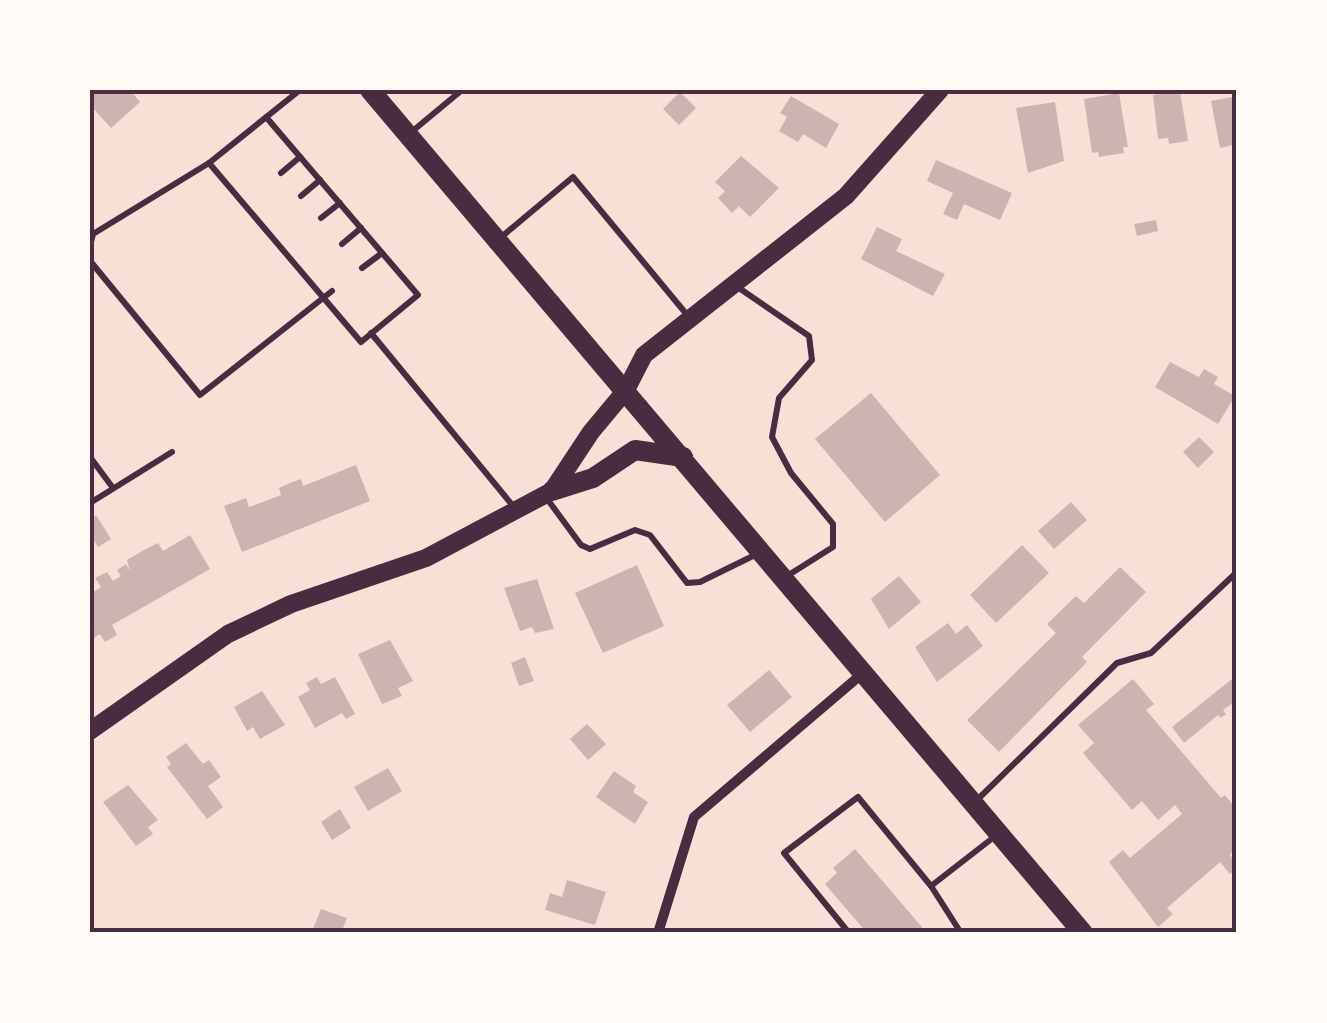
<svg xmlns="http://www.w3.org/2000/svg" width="1327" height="1023" font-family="'DejaVu Sans',sans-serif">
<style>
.building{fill:#ccb4b1}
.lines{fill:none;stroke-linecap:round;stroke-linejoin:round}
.service{stroke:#4a2c40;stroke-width:6}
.minor{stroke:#4a2c40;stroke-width:10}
.tertiary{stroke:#4a2c40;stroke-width:18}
.primary{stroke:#4a2c40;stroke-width:20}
.neatline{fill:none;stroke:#4a2c40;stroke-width:4}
</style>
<rect width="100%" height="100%" fill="#f7e1d7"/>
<!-- building -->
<g class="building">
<polygon points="90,90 130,90 140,102 111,128 90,105"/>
<polygon points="1180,91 1188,141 1169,144 1168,138 1158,139 1153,95"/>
<polygon points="680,92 696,108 679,125 663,109"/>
<polygon points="1119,93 1128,147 1123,147 1124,153 1099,157 1098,152 1092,153 1084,99"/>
<polygon points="791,96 839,124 826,148 803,134 798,142 779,131 787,117 780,113"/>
<polygon points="1237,96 1237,144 1220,148 1211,101"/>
<polygon points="1055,102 1064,161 1028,173 1016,108"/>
<polygon points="741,156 779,188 750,217 739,206 732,213 718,198 725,191 715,182"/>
<polygon points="936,160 1012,193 1000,220 964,204 957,220 943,214 953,193 927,181"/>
<polygon points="1156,220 1158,231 1137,236 1134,224"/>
<polygon points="877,227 902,239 896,251 945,274 933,296 861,259"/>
<polygon points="1170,362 1199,377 1204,369 1218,377 1214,384 1235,396 1218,424 1155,387"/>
<polygon points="871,393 940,475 885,522 815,439"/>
<polygon points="1199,437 1214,452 1198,468 1183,452"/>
<polygon points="356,465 370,501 242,552 224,506 246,498 249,507 281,495 279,488 290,483 301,479 303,486"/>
<polygon points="1071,502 1087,520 1054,549 1038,531"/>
<polygon points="96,515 111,539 98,547 90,535 90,519"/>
<polygon points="190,535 210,569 112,625 117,635 105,642 100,634 92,639 90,594 101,587 95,578 107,572 113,581 121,576 117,570 126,564 130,571 127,560 144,550 158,543 163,551"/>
<polygon points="1022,545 1049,573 996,623 970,595"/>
<polygon points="637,565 664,626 603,653 575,593"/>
<polygon points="1120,567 1146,592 1082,657 1087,662 999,752 967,720 1056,633 1047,624 1076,596 1084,603"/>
<polygon points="899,576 921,602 889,629 871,599"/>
<polygon points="537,579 554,629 535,633 532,627 520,631 504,588"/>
<polygon points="948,623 956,634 967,625 983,646 937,682 915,647"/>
<polygon points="390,640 413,681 398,688 402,696 382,704 358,654"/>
<polygon points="525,657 534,681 519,686 511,663"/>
<polygon points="769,670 792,697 750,732 727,705"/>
<polygon points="1237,675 1237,700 1223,710 1226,714 1221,718 1218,715 1184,743 1172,727"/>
<polygon points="317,677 321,684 335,677 355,714 346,719 342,713 315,728 298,697 310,690 306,683"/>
<polygon points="1133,679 1154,704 1146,710 1221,798 1225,795 1237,810 1237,848 1230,854 1237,868 1230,874 1220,862 1167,908 1173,914 1158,927 1109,862 1123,850 1130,858 1182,814 1175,805 1158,820 1142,801 1132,810 1083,753 1094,743 1078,725"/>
<polygon points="262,691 285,725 260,739 253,727 247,731 234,707"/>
<polygon points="587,724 606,744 588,760 570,739"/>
<polygon points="186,743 203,764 209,760 221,777 208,786 223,807 207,819 167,767 171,764 166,757"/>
<polygon points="388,768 402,791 368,811 354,787"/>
<polygon points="614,771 636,786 633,792 648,802 635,824 596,797"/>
<polygon points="128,785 158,820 148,827 153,834 136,846 103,802"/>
<polygon points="340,809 351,828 332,840 321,822"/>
<polygon points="855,849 927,933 867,933 825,884 837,873 833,868"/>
<polygon points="567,880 606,892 595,925 545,910 550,893 562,897"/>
<polygon points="321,909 347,918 341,933 313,929"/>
</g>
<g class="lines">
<!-- service -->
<g class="service">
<polyline points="266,117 418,295 361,342 209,163 300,90"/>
<polyline points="409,134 462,90"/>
<polyline points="281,173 300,157"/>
<polyline points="301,196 320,180"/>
<polyline points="321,218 340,203"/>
<polyline points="499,239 573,177 688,316"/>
<polyline points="342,244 361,228"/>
<polyline points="90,246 93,234 209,163"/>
<polyline points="90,249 91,262 200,395 332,291"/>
<polyline points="362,268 382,253"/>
<polyline points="736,286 809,336 812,360 779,398 772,437 791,473 833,524 833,547 787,576"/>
<polyline points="371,333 513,506"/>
<polyline points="90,457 113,488"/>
<polyline points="545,496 581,545 590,549 635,530 650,535 687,583 700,582 757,554"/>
<polyline points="90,503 172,452"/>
<polyline points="975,802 1117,663 1151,653 1237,572"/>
<polyline points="931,886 994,837"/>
<polyline points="849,933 784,853 858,797 931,886 961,933"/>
</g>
<!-- minor -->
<polyline class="minor" points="658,933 694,817 863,673"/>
<!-- tertiary -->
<polyline class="tertiary" points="90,731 228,634 291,604 426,558 552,491 591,432 626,390 644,355 846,196 940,90"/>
<!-- primary -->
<g class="primary">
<polyline points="370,90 1083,933"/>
<polyline points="552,491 593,478 635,450 683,457"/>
</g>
</g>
<!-- border -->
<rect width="1327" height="1023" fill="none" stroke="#fffaf5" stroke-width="185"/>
<rect x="92" y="92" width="1142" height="838" class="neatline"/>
</svg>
